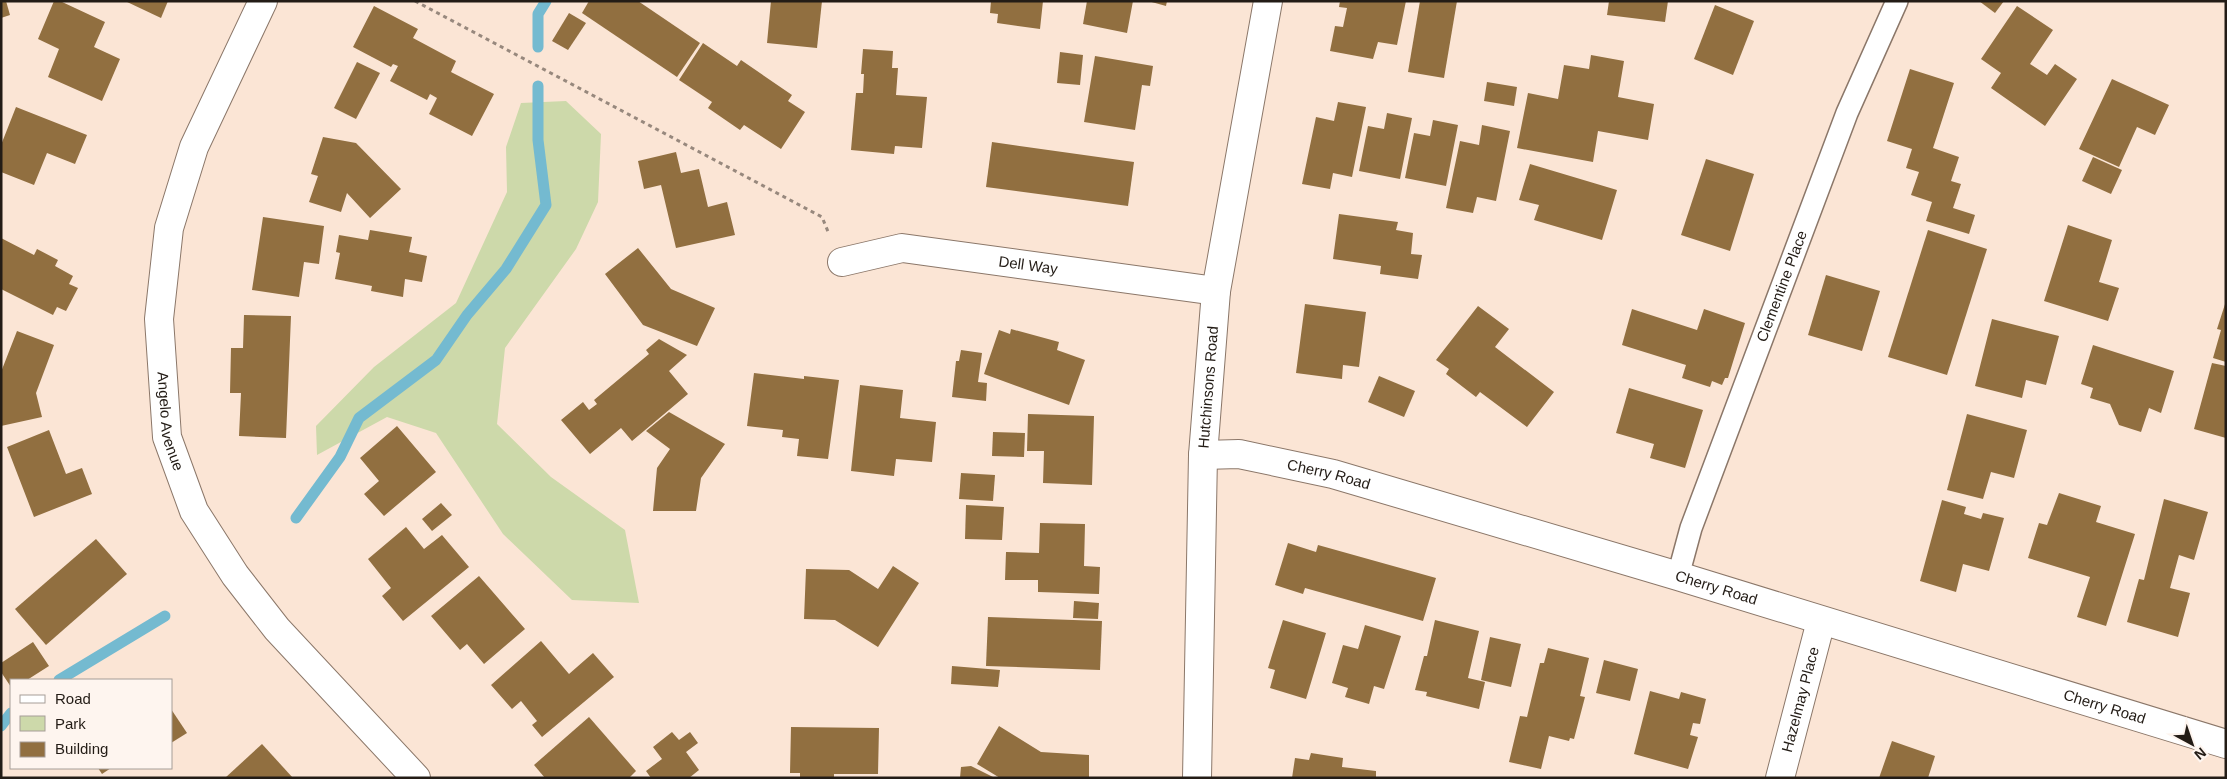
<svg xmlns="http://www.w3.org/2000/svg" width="2227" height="779" font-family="Arial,sans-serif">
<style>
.green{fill:#cdd9aa}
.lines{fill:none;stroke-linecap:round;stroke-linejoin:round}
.stream{stroke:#74bad0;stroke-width:11}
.building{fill:#916f40}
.service-casing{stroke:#8b7769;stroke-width:24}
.minor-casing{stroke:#8b7769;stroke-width:30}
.tertiary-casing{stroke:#8b7769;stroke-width:30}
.path{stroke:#97887d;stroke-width:3;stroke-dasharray:4 4;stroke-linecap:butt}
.service{stroke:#fff;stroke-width:21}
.minor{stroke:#fff;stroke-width:28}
.tertiary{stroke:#fff;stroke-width:28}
.labels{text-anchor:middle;stroke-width:5;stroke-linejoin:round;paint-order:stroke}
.street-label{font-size:15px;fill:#231c16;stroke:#fef5ef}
</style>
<rect width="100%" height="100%" fill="#fbe5d5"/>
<!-- green -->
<polygon class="green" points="566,101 601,134 598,202 576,249 505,348 497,424 551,477 625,530 639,603 572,600 503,534 436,433 387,417 317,455 316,426 374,367 456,303 507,192 506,147 521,103"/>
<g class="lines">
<!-- stream -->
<g class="stream">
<polyline points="538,47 538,14 546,1"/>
<polyline points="296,518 340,457 359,418 436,360 467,315 506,269 546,205 538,140 538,86"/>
<polyline points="59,680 165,616"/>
<polyline points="1,726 11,713"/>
</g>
</g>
<!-- building -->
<g class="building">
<polygon points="1,1 6,1 10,15 1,18"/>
<polygon points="54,1 60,1 105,22 94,47 120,59 102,101 48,77 59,49 38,39"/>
<polygon points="125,1 168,1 161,18"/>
<polygon points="589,1 638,1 700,43 677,77 582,13"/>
<polygon points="771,1 822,1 817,48 767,43"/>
<polygon points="991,1 1043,1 1040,29 997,23 998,14 990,13"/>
<polygon points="1087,1 1133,1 1127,33 1083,24"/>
<polygon points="1148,1 1167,1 1166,6"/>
<polygon points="1340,1 1406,1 1397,45 1378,42 1373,59 1330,51 1335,26 1343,27 1347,8 1339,7"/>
<polygon points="1420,1 1457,1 1444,78 1408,72"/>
<polygon points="1609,1 1668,1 1665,22 1607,15"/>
<polygon points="1979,1 2004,1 1995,13"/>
<polygon points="1715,5 1754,21 1733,75 1694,59"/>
<polygon points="374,6 418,29 413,38 456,61 451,72 494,94 472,136 429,114 437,98 430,94 427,100 390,81 398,66 393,64 391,67 353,47"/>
<polygon points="2017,6 2053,30 2030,64 2047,75 2055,64 2077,79 2045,126 1991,88 2001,73 1981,59"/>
<polygon points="569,13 586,23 568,50 552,41"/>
<polygon points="703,43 737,66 741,60 792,95 788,101 805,112 781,149 744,125 740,130 708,108 712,102 679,80"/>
<polygon points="863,49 893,51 892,68 898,68 896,95 927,97 922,148 895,146 894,154 851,150 856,93 863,93 864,74 861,74"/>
<polygon points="1060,52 1083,55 1080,85 1057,83"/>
<polygon points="1591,55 1624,61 1618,97 1654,104 1648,140 1598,131 1593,162 1517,148 1528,93 1558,99 1564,65 1589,69"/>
<polygon points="1095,56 1153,66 1150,86 1142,85 1135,130 1084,122"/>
<polygon points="357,62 380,73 356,119 334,108"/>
<polygon points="1910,69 1954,83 1933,148 1959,157 1951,181 1961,184 1953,208 1975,215 1969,234 1926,221 1932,202 1911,195 1919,172 1906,168 1912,149 1887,141"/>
<polygon points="2112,79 2169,105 2155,135 2137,127 2119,167 2079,149"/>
<polygon points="1487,82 1517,87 1514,106 1484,101"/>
<polygon points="1338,102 1366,107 1352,177 1333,173 1330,189 1302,184 1316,117 1334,121"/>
<polygon points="16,107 87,135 75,164 47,153 34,185 1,172 1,145"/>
<polygon points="1387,113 1412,118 1400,179 1359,171 1368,126 1384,129"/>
<polygon points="1433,120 1458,125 1446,186 1405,178 1414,133 1430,136"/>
<polygon points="1482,125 1510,131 1496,201 1477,197 1473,213 1446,208 1460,141 1479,145"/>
<polygon points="323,137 356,143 401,189 370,218 347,193 341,212 309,202 318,176 311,174"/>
<polygon points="992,142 1134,162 1128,206 986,187"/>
<polygon points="676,152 681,173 699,169 708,207 727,202 735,235 676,248 661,185 644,189 638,161"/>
<polygon points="2093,157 2122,170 2111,194 2082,181"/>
<polygon points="1706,159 1754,174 1730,251 1681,235"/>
<polygon points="1530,164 1617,190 1602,240 1534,220 1539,205 1519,200"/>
<polygon points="1339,214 1398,222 1396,230 1413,233 1411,254 1422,255 1418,279 1380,274 1381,266 1333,259"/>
<polygon points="263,217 324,226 319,264 304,262 299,297 252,290"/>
<polygon points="2068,225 2112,240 2099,282 2119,288 2108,321 2044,301"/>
<polygon points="370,230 412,237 409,252 427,256 422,282 405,279 403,297 371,291 372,286 335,279 340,253 336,252 339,235 368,240"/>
<polygon points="1928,230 1987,249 1947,375 1888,357"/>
<polygon points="1,238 34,255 37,249 58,260 55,266 73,276 69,284 78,288 66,311 57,307 53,315 1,289"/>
<polygon points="638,248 671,289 715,308 697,346 643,325 605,274"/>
<polygon points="1826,275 1880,291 1862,351 1808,335"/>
<polygon points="2226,301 2226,362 2213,358 2221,330 2217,329"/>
<polygon points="1305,304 1366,312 1359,367 1343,365 1342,379 1296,373"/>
<polygon points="1478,306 1509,329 1495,347 1554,392 1527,427 1480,392 1476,397 1446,374 1449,369 1436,360"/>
<polygon points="1632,309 1697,330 1704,309 1745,323 1728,378 1725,378 1722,385 1712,381 1710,387 1682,378 1686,365 1622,345"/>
<polygon points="244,315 291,316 286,438 239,436 241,393 230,393 231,348 243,348"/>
<polygon points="1992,319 2059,336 2046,385 2026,380 2022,398 1975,386"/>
<polygon points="1011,329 1059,342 1057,350 1085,360 1069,405 984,374 999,330 1010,334"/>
<polygon points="17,331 54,345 36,393 42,417 1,426 1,372"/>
<polygon points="659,339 687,355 669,371 688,394 632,441 621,428 590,454 561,420 583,402 589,410 597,404 594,400 649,354 646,350"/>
<polygon points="2093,345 2174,371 2161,413 2149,408 2141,432 2119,425 2110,404 2090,398 2093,388 2081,384"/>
<polygon points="961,350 982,353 978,382 987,383 986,401 952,397 956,361 959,361"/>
<polygon points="2212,363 2226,366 2226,438 2194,429"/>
<polygon points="754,373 804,379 804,376 839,380 828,459 797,456 799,439 782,437 783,430 747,426"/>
<polygon points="1379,376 1415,391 1404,417 1368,402"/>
<polygon points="860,385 903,390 900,418 936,422 932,462 896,459 894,476 851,471"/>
<polygon points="1629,388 1703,410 1685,468 1650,458 1654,444 1616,433"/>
<polygon points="669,412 725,444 701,478 696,511 653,511 657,468 670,449 646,431"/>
<polygon points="1028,414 1094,416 1092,485 1043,483 1044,451 1027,451"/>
<polygon points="1967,414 2027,430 2014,478 1991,472 1983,499 1947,490"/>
<polygon points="397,426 436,472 384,516 364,494 379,481 360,458"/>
<polygon points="49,430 66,474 82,468 92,494 34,517 7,447"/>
<polygon points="993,432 1025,433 1024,457 992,456"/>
<polygon points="961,473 995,475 993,501 959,499"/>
<polygon points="2059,493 2101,506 2096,522 2135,534 2106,626 2077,617 2090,577 2028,558 2039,523 2047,525"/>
<polygon points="2164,499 2208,512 2194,560 2179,555 2170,588 2190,593 2178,637 2127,622 2139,579 2144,580"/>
<polygon points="1942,500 1966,507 1964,514 1981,519 1983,513 2004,518 1989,571 1963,564 1956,592 1920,581"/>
<polygon points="441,503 452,515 432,531 422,519"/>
<polygon points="966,505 1004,507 1002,540 965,539"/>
<polygon points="1040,523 1085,524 1084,566 1100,567 1099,594 1038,592 1038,580 1005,580 1006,552 1039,553"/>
<polygon points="406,527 424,549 442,535 469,567 403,621 382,596 391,588 368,559"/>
<polygon points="96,539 127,574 46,645 15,609"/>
<polygon points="1288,543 1316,552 1318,545 1436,578 1423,621 1305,588 1303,594 1275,585"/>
<polygon points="893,566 919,583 878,647 835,620 804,619 806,569 849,570 878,589"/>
<polygon points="479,576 525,629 484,664 467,644 460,650 431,616"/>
<polygon points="1074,601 1099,603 1098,619 1073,618"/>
<polygon points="988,617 1102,621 1100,670 986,666"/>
<polygon points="1283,620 1326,633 1306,699 1270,688 1275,670 1268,668"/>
<polygon points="1435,620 1479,631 1468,678 1485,682 1479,709 1426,696 1427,692 1415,690 1424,656 1427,656"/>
<polygon points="1365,625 1401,636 1384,689 1374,686 1369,704 1345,697 1348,688 1332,683 1343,645 1358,649"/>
<polygon points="1490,637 1521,644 1511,687 1481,680"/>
<polygon points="541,641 569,674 593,653 614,677 542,737 532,725 537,721 521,701 512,709 491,685"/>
<polygon points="33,642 49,666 27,680 11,680 11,687 1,672 1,663"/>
<polygon points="1548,648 1589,658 1580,696 1585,697 1574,739 1570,738 1569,741 1549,736 1541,769 1509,762 1520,716 1527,717 1540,663 1544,663"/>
<polygon points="1604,660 1638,669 1630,701 1596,693"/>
<polygon points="952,666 1000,670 998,687 951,684"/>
<polygon points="1650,691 1679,699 1681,692 1706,699 1700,724 1693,723 1690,735 1698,737 1688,769 1634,754"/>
<polygon points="171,709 187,733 171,743"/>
<polygon points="589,717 636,771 629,778 545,778 534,765"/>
<polygon points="999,726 1041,752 1089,755 1089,778 1000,778 977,764"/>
<polygon points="791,727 879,728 878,774 834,774 834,778 800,778 800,773 790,773"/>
<polygon points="672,732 679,740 690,732 698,743 686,752 699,770 689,778 651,778 646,771 662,759 653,747"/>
<polygon points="1892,741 1935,756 1928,778 1879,778"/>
<polygon points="262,744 293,778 225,778"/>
<polygon points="1311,753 1343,758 1342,767 1376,771 1376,778 1292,778 1295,758 1309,760"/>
<polygon points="971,766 995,778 960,778 961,767"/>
<polygon points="98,768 111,768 102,774"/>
</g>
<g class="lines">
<defs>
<g id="service">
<path id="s1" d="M1678 576 1691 528 1847 113 1897 1"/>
</g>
<g id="minor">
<path id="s2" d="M263 1 194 147 169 228 159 319 167 437 194 511 235 575 277 629 416 778"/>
<path id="s3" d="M842 262 902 248 1216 291"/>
<path id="s4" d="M1203 455 1239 454 1333 474 1678 576 2226 744"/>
<path id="s5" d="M1780 778 1821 621"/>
</g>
<g id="tertiary">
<path id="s6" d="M1197 778 1203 455 1216 291 1268 1"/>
</g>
</defs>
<!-- service casing -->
<use href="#service" class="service-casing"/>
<!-- minor casing -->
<use href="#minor" class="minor-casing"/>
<!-- tertiary casing -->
<use href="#tertiary" class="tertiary-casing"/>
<!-- path -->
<polyline class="path" points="415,1 822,217 829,234"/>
<!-- service -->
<use href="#service" class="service"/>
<!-- minor -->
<use href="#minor" class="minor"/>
<!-- tertiary -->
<use href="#tertiary" class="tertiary"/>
</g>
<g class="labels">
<!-- street labels -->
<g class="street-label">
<text dy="5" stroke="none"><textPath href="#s3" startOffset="189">Dell Way</textPath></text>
<text dy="5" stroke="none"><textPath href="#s1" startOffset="308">Clementine Place</textPath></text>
<text dy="5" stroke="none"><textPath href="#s6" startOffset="391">Hutchinsons Road</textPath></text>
<text dy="5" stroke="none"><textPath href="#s2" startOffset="441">Angelo Avenue</textPath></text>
<text dy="5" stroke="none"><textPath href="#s4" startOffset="128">Cherry Road</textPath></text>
<text dy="5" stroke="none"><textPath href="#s4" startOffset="532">Cherry Road</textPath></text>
<text dy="5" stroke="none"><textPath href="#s5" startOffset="81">Hazelmay Place</textPath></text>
<text dy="5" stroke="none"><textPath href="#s4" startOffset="938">Cherry Road</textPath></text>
</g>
</g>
<!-- border -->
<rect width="2227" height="779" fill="none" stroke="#231c16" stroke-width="5"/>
<!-- legend -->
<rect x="10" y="679" width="162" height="90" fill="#fef5ef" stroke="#a69e98"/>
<rect x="20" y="695" width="25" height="8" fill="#ffffff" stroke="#a69e98"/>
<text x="55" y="704" font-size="15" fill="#231c16">Road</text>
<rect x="20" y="716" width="25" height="15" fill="#cdd9aa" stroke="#a69e98"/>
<text x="55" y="729" font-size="15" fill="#231c16">Park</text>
<rect x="20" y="742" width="25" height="15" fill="#916f40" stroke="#a69e98"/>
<text x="55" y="754" font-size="15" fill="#231c16">Building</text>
<!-- north arrow -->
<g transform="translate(2192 744) rotate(140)" stroke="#fef5ef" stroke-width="4" paint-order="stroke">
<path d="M0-4L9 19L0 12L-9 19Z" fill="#231c16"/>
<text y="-8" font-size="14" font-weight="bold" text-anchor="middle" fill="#231c16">N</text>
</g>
</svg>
